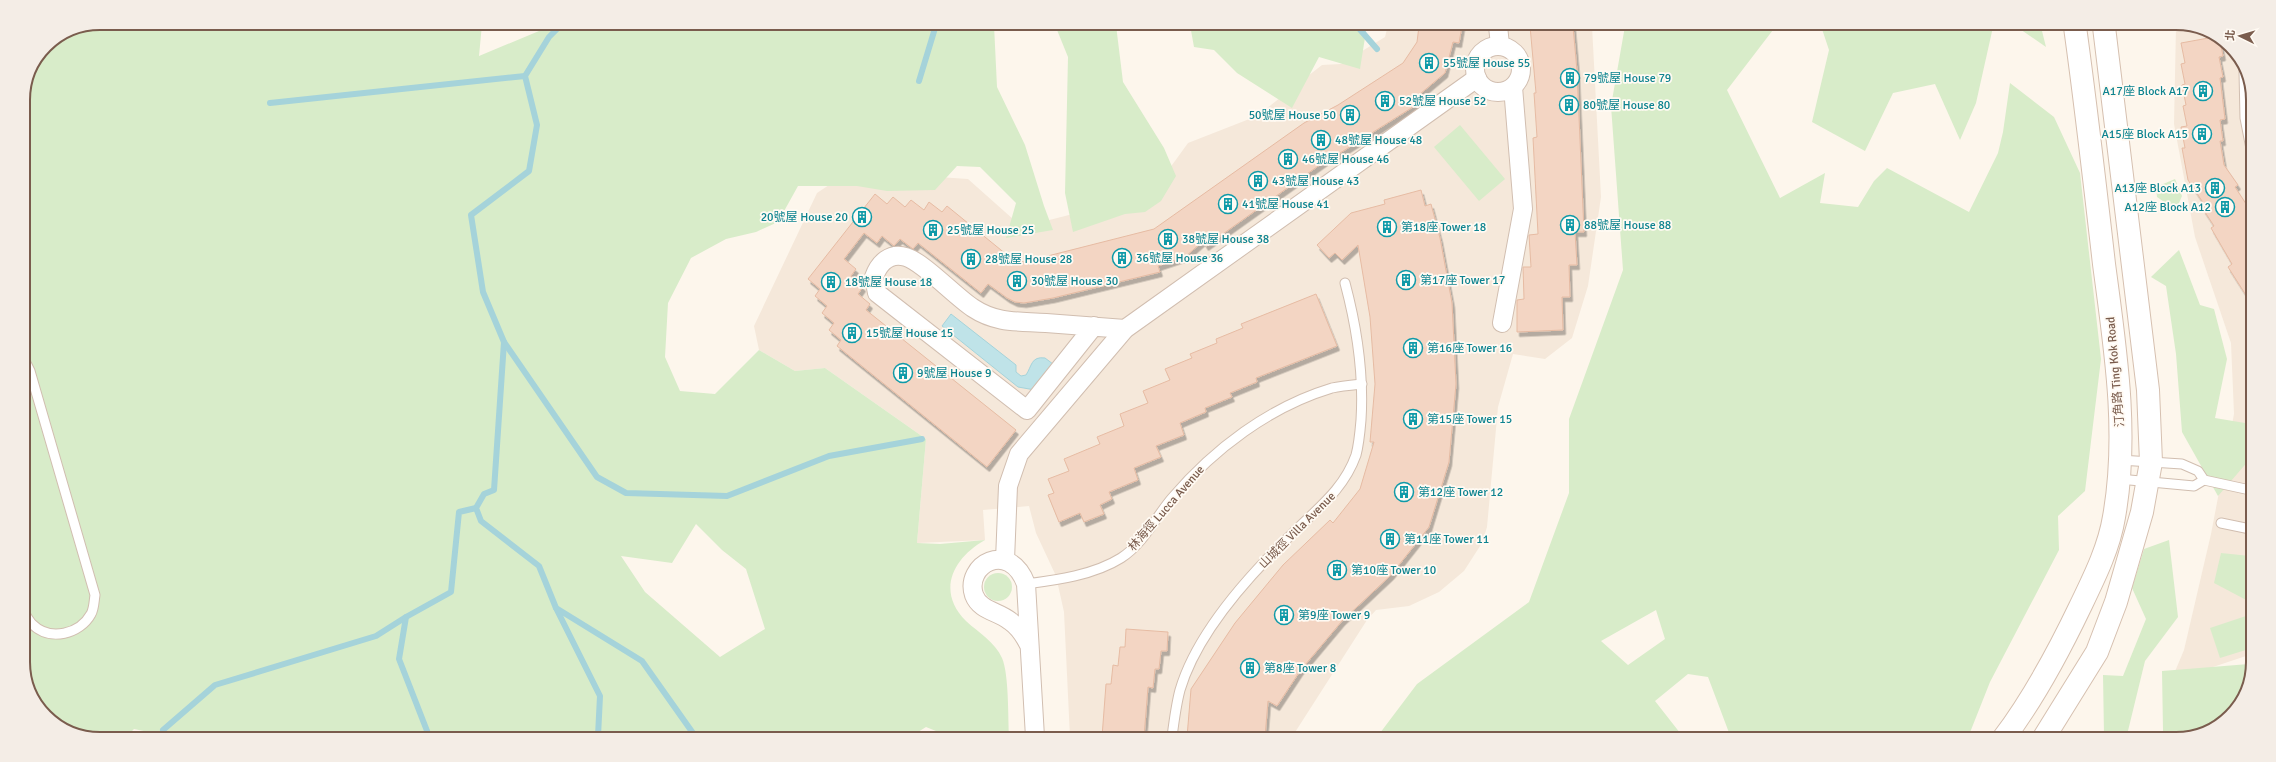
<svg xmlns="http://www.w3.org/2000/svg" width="2276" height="762" font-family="Signika,'Noto Sans TC',sans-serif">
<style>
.residential{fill:#f5e8da}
.green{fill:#d8ecc9;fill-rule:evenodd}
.water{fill:#bfe3e8;stroke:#a5d3da}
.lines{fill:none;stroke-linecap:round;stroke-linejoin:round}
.stream{stroke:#a5d3da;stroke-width:6}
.building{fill:#f3d5c3;stroke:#e6bba3;filter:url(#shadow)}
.service-casing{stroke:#d1beb0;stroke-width:11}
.minor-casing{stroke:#d1beb0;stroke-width:20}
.secondary-casing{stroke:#d6c0b0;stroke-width:24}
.service{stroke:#fff;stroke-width:9}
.minor{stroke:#fff;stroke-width:18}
.secondary{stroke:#fff;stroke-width:22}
.labels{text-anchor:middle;stroke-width:3.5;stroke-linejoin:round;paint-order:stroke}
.culture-label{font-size:12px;fill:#0d838f;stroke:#fffaf3;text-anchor:start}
.street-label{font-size:12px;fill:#7a5c4d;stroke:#fffaf3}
.rim{fill:none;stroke:#7a5c4d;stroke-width:2}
</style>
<defs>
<filter id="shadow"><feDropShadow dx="2.5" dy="4.5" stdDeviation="0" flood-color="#0004"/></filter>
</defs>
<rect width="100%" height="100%" fill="#fdf6ec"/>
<!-- residential -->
<g class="residential">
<polygon points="1388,25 1592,26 1601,197 1588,286 1572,338 1545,359 1513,354 1498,407 1487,527 1482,543 1464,571 1439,592 1409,606 1376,610 1367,620 1292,737 1070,737 1064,612 1056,576 1036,533 1029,506 983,510 985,540 917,543 926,439 825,368 795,371 759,350 754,326 817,193 850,171 968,179 1022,227 1151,194 1188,143 1257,116 1322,65 1341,64 1385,37"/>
<polygon points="2176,27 2200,27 2237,53 2253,95 2249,655 2171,681 2184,650 2211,534 2234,414 2231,343 2195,237 2174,124"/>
</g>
<!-- green -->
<g class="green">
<path d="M100 23 482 24 479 56 539 31 542 24 994 25 997 87 1025 145 1044 206 1053 230 1006 238 1016 203 980 167 957 166 935 190 887 191 857 186H798L778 222 756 232 726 239 691 258 668 303 665 357 680 391 715 394 759 350 795 371 825 368 926 439 917 543 940 544 985 540C953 558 936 591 966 621 979 633 995 642 1002 658 1009 674 1008 717 1009 737H951L926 727 910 737 163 735 134 729 128 735H76L39 709 23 667V95L46 45 71 29ZM696 524 722 550 746 569 765 629 720 657 645 592 621 556 672 563Z"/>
<polygon points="1055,25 1116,25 1123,82 1164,148 1176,176 1161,201 1145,212 1125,214 1073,232 1065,193 1068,57"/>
<polygon points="1190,25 1367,25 1360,69 1319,57 1292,108 1237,73 1214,50 1194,47"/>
<path d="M1625 26H1776L1727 90 1780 198 1825 173 1820 203 1858 207 1874 181 1887 168 1969 212 1998 153 2003 132 2010 83 2054 117 2080 173 2101 359 2085 491 2058 516 2059 550 1990 682 1969 735 1966 739 1731 738 1708 677 1688 674 1655 701 1684 738 1377 737 1417 684 1529 602 1569 493V419L1623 270 1611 106ZM1656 610 1665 639 1628 665 1601 641Z"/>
<polygon points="1821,26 1993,27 1976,103 1960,140 1935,84 1893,93 1865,151 1812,122 1829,50"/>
<polygon points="2017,27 2041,27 2046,47"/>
<polygon points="1460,125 1505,179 1479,201 1434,147"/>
<polygon points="2175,179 2182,196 2176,210 2157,197 2156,187"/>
<polygon points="2179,250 2200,305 2214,309 2227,359 2215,418 2251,424 2250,459 2218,496 2182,432 2176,354 2166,286 2151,277"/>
<polygon points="2169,540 2178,617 2145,661 2126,739 2110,739 2104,735 2103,675 2123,676 2146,619 2132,588 2144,549"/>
<polygon points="2221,553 2250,556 2250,602 2214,583"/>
<circle cx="998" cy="587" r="14"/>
<polygon points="2249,615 2249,649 2220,658 2210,628"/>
<polygon points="2249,664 2249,686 2223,723 2176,739 2157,739 2163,731 2162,671"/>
</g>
<!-- water -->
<path class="water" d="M951 314 1016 365V372L1021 376 1026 375C1032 366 1031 356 1045 358L1053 364 1035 390 1018 387 942 326Z"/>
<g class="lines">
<!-- stream -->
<g class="stream">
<polyline points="562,24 549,37 525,76 537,125 529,171 471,215 483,292 504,342 494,490 484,494 476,508 481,521 539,566 556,608 642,661 695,736"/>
<polyline points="1356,25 1377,49"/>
<polyline points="919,81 936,25"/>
<polyline points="270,103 525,76"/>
<polyline points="504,342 597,477 626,493 727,496 829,456 922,439"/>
<polyline points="556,608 600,696 598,736"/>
<polyline points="163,730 215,685 376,636 406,617"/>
<polyline points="429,736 399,659 406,617 451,592 459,512 476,508"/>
</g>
</g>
<!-- building -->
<g class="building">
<polygon points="1419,26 1462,26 1459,43 1453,42 1445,73 1420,94 1424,100 1329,160 1328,159 1206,246 1203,241 1185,257 1158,266 1160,272 1053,298 1024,303 1015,302 1007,298 988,284 981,293 918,243 913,249 900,239 894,246 882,236 877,243 864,233 844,259 856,269 851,276 863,287 858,294 870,304 866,310 1016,430 987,467 837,346 841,340 829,330 834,323 822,313 827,306 815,296 820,289 808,279 875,194 887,204 893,197 905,207 911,200 924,210 929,202 942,212 947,206 1012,259 1024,262 1154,229 1304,123 1338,105 1403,63 1417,42"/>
<polygon points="1530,26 1573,26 1577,71 1584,232 1575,232 1577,265 1569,265 1570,297 1562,297 1563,330 1517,332 1517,300 1524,299 1523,267 1531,267 1529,235 1538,234 1533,138 1537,137 1534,93 1536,93"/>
<polygon points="2214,37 2220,41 2223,56 2219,57 2223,77 2220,78 2225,119 2220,120 2223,141 2220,141 2224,165 2238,185 2235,187 2252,213 2251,303 2228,267 2232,264 2211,228 2214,226 2203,209 2206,207 2188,180 2182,148 2185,148 2181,127 2187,126 2183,106 2186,105 2182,85 2185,84 2181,64 2185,63 2181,43"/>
<polygon points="1421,190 1425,206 1431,204 1440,238 1452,303 1456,384 1449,462 1429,527 1391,575 1342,621 1300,671 1277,706 1268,701 1265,737 1187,737 1191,689 1235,623 1283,565 1330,520 1333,523 1360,489 1374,442 1370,442 1375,384 1370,317 1358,245 1342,260 1335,253 1329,258 1317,245 1351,213 1385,204 1384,200"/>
<polygon points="1316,294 1337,346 1256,378 1257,382 1230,393 1232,397 1205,408 1206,412 1180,423 1184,435 1156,446 1161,457 1134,468 1138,480 1109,492 1112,499 1100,505 1104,514 1084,522 1080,513 1059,522 1048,495 1054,493 1048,479 1069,471 1064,459 1100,444 1097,437 1124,426 1120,414 1148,403 1143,391 1170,380 1165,369 1192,358 1190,354 1217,343 1216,339 1243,328 1241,324"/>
<polygon points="1126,629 1168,632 1167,651 1161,651 1159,669 1155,669 1153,688 1148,687 1144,737 1102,737 1106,684 1111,684 1113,665 1118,666 1120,647 1125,647"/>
</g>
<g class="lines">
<defs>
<g id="service">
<polyline points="2244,72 2245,118 2252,154"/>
<path d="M23 357 30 371 95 595C94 601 94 609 91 614 80 634 50 642 32 624 29 621 26 615 23 611"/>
<polyline points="2120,460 2182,464 2198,471 2204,480 2250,490"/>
<polyline points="2119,479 2194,486 2204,480"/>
<polyline points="2221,523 2250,529"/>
<path d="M1026 584C1057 580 1094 575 1121 558 1144 543 1155 518 1172 498 1214 449 1269 407 1332 388 1341 386 1352 385 1362 384"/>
<path d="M1172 737C1174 721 1176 705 1180 690 1197 632 1251 573 1294 532 1318 508 1344 489 1356 455 1359 444 1360 432 1361 420 1364 373 1357 328 1345 283"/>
</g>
<g id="minor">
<polyline points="1498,26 1500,45"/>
<circle cx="1498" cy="69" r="23"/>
<polyline points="1502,323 1523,209 1513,87"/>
<path d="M1094 326 1027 410 877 293 874 277C879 263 890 252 906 257 923 262 956 297 973 308 997 324 1020 321 1046 323 1072 325 1099 327 1125 329"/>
<polyline points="1005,560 1008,486 1019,454 1125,329 1477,78"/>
<path d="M1029 645C1024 635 1019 627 1010 621 998 611 980 611 974 595 964 565 1009 539 1026 584L1035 737"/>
</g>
<g id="secondary">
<path d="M2003 739C2034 698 2058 653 2080 607 2094 578 2109 548 2114 517 2129 433 2115 347 2104 264 2095 185 2086 106 2075 27"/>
<polyline points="2043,739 2097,652 2116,602 2142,512 2151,462 2148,390 2104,27"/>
</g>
</defs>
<!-- service casing -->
<use href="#service" class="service-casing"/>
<!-- minor casing -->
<use href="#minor" class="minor-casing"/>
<!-- secondary casing -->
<use href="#secondary" class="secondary-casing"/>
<!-- service -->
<use href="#service" class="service"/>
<!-- minor -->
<use href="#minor" class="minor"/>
<!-- secondary -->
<use href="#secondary" class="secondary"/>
</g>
<!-- icons -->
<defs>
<symbol id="building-ring" viewBox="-11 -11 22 22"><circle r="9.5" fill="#fffaf3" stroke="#0f9aa8" stroke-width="1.5"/><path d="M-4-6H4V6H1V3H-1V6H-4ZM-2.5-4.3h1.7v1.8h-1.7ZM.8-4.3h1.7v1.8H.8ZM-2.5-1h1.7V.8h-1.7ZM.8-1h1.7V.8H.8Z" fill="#0f9aa8"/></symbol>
</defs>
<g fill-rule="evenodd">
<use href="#building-ring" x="1418" y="52" width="22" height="22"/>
<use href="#building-ring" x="1559" y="67" width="22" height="22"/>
<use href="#building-ring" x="2192" y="80" width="22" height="22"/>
<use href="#building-ring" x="1374" y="90" width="22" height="22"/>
<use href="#building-ring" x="1558" y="94" width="22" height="22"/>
<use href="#building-ring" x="1339" y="104" width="22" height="22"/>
<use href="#building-ring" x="2191" y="123" width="22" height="22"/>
<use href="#building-ring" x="1310" y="129" width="22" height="22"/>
<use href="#building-ring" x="1277" y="148" width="22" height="22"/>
<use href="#building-ring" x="1247" y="170" width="22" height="22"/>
<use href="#building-ring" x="2204" y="177" width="22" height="22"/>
<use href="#building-ring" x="1217" y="193" width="22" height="22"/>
<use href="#building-ring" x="2214" y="196" width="22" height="22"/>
<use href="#building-ring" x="851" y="206" width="22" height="22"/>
<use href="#building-ring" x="1559" y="214" width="22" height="22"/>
<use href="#building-ring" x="1376" y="216" width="22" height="22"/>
<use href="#building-ring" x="922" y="219" width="22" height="22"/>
<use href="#building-ring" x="1157" y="228" width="22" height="22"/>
<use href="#building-ring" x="1111" y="247" width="22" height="22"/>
<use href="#building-ring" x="960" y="248" width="22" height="22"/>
<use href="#building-ring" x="1395" y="269" width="22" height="22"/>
<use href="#building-ring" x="1006" y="270" width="22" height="22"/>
<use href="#building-ring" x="820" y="271" width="22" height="22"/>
<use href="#building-ring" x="841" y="322" width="22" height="22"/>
<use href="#building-ring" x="1402" y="337" width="22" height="22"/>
<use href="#building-ring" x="892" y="362" width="22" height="22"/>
<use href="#building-ring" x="1402" y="408" width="22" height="22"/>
<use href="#building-ring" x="1393" y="481" width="22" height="22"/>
<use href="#building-ring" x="1379" y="528" width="22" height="22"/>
<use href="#building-ring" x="1326" y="559" width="22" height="22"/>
<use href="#building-ring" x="1273" y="604" width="22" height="22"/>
<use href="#building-ring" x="1239" y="657" width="22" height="22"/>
</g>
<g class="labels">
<!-- culture labels -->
<g class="culture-label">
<text x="1443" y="67">55號屋 House 55</text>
<text x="1584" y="82">79號屋 House 79</text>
<text x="2189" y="95" text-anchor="end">A17座 Block A17</text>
<text x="1399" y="105">52號屋 House 52</text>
<text x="1583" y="109">80號屋 House 80</text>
<text x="1336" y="119" text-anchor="end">50號屋 House 50</text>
<text x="2188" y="138" text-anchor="end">A15座 Block A15</text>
<text x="1335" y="144">48號屋 House 48</text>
<text x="1302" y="163">46號屋 House 46</text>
<text x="1272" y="185">43號屋 House 43</text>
<text x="2201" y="192" text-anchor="end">A13座 Block A13</text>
<text x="1242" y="208">41號屋 House 41</text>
<text x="2211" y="211" text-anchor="end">A12座 Block A12</text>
<text x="848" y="221" text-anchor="end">20號屋 House 20</text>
<text x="1584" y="229">88號屋 House 88</text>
<text x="1401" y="231">第18座 Tower 18</text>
<text x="947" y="234">25號屋 House 25</text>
<text x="1182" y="243">38號屋 House 38</text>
<text x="1136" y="262">36號屋 House 36</text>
<text x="985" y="263">28號屋 House 28</text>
<text x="1420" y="284">第17座 Tower 17</text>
<text x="1031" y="285">30號屋 House 30</text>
<text x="845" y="286">18號屋 House 18</text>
<text x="866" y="337">15號屋 House 15</text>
<text x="1427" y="352">第16座 Tower 16</text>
<text x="917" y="377">9號屋 House 9</text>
<text x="1427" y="423">第15座 Tower 15</text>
<text x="1418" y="496">第12座 Tower 12</text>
<text x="1404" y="543">第11座 Tower 11</text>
<text x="1351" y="574">第10座 Tower 10</text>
<text x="1298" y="619">第9座 Tower 9</text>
<text x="1264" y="672">第8座 Tower 8</text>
</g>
<!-- street labels -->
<g class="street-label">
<text transform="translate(2115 372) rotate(-95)" y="4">汀角路 Ting Kok Road</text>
<text transform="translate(1166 508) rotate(-49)" y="4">林海徑 Lucca Avenue</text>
<text transform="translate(1297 530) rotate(-45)" y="4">山城徑 Villa Avenue</text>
</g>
</g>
<!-- crop -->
<path d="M0 0H2276V762H0ZM100 30H2176A70 70 0 0 1 2246 100V662A70 70 0 0 1 2176 732H100A70 70 0 0 1 30 662V100A70 70 0 0 1 100 30Z" fill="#f4ede6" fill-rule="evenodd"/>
<path class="rim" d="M100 30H2176A70 70 0 0 1 2246 100V662A70 70 0 0 1 2176 732H100A70 70 0 0 1 30 662V100A70 70 0 0 1 100 30Z"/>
<!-- north arrow -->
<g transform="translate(2240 36) rotate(275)" stroke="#fffaf3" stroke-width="3" paint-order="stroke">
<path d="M0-3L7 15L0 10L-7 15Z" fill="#7a5c4d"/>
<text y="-6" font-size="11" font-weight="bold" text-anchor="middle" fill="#7a5c4d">北</text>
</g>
</svg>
